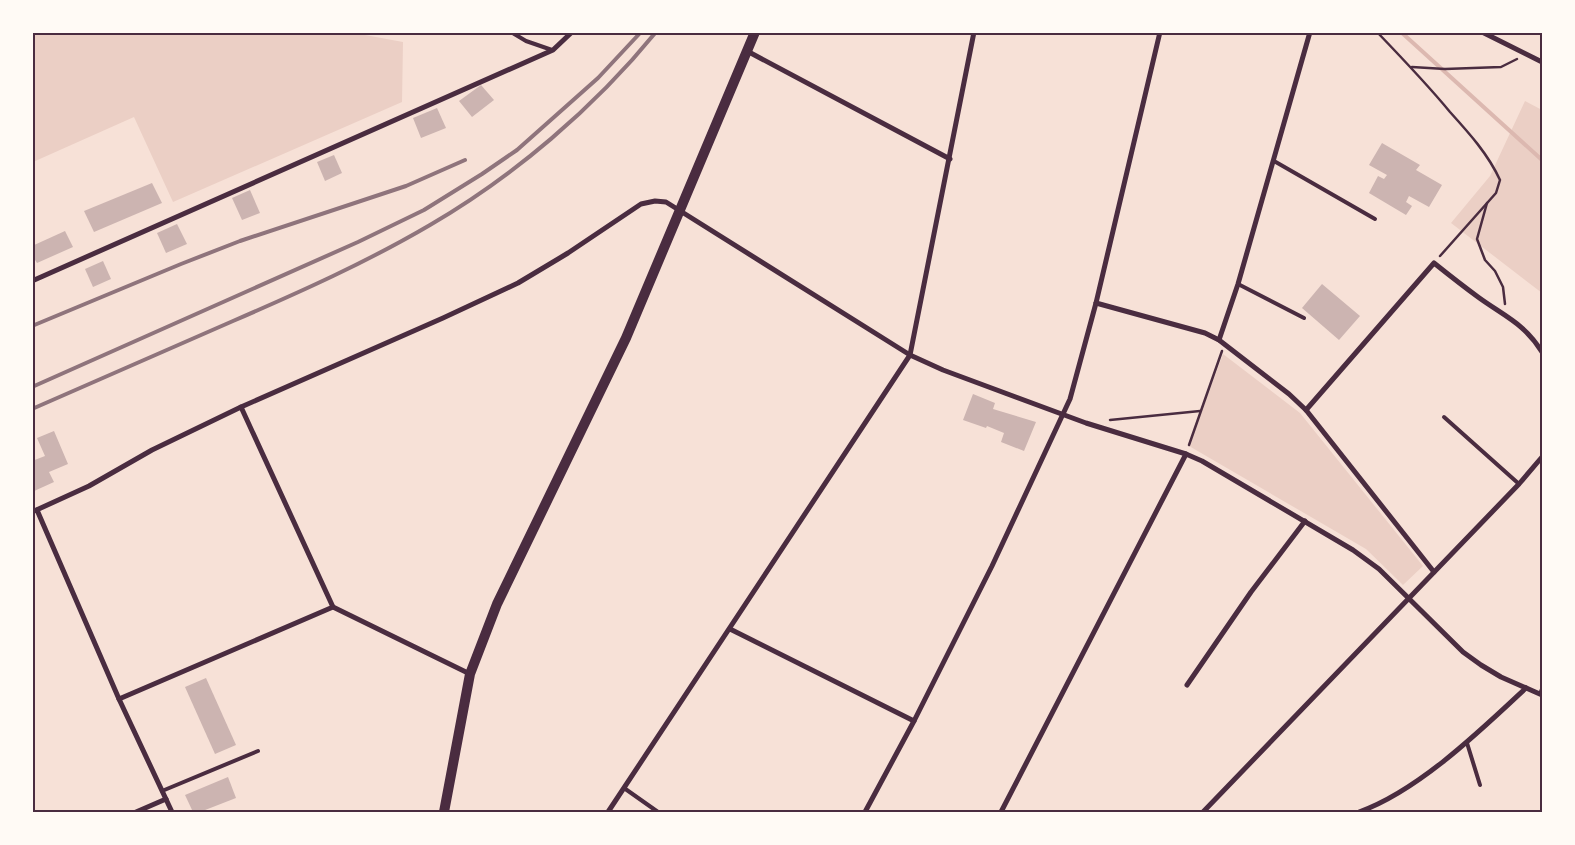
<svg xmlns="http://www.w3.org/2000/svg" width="1575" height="845" font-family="'Nunito Sans',sans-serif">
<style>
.green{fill:#ebcfc5}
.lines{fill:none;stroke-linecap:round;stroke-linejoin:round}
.stream{stroke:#dcb8b0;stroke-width:4}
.building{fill:#ccb4b1}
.path{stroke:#4a2c40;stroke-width:2.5}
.service{stroke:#4a2c40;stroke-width:4}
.minor{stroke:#4a2c40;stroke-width:5}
.secondary{stroke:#4a2c40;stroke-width:10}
.rail{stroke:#8f747c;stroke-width:4}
.neatline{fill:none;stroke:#4a2c40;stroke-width:2}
</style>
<rect width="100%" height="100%" fill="#f7e1d7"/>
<!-- green -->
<g class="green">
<polygon points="32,33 365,33 365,35 403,42 402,102 173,202 134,117 33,162"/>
<polygon points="1525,101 1542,110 1542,293 1451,223 1490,176"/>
<polygon points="1223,354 1300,413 1423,566 1403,585 1366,549 1189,446"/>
</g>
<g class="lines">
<!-- stream -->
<polyline class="stream" points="1401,32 1542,160"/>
</g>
<!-- building -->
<g class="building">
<polygon points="481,85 494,100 472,117 459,101"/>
<polygon points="437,108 446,128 421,138 413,118"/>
<polygon points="1382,143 1420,165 1416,170 1442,185 1429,207 1409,196 1406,202 1412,206 1406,215 1369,193 1378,176 1384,179 1387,175 1369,165"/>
<polygon points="334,155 342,173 325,181 317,162"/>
<polygon points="152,183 162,203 94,232 84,211"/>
<polygon points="250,190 260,213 242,220 232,198"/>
<polygon points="177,224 187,244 166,253 157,233"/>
<polygon points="65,231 73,247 37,263 32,255 32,246"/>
<polygon points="103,261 111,279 93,287 85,269"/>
<polygon points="1322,284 1360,316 1339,340 1302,308"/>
<polygon points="973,394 995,403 993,409 1036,422 1024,451 1001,442 1004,433 987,426 986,428 963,420"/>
<polygon points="54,431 68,464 49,472 54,482 32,492 32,461 45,456 37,438"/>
<polygon points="206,678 236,745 215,754 185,687"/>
<polygon points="228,777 236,798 200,812 193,812 185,795"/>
</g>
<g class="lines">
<!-- path -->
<g class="path">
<path d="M1377 32C1402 58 1427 84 1450 112 1469 133 1488 154 1500 180L1496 193 1440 256"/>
<polyline points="1412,67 1445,69 1501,67 1517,59"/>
<polyline points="1487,203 1477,239 1485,260 1495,271 1503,287 1505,304"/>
<polyline points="1110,420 1200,411"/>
<polyline points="1189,445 1222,351"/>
</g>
<!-- service -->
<g class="service">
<polyline points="511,32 526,41 552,50"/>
<polyline points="1274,161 1375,219"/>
<polyline points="1238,284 1304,318"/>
<polyline points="1444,417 1519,484"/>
<polyline points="1540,694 1542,689"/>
<polyline points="1467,743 1480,785"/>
<polyline points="624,788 658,812"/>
<polyline points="162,791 258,751"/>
</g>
<!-- minor -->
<g class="minor">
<polyline points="1482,32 1542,62"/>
<polyline points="747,51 950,159"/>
<polyline points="32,281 553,50 572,32"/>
<polyline points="1096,303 1205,333 1219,340 1289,394 1306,410 1434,572"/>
<polyline points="1219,340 1238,284 1310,32"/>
<polyline points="241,407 333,607"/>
<path d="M1306 410 1434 263C1449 275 1463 286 1478 297 1504 316 1524 323 1542 352"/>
<polyline points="37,510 119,699 172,812"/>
<polyline points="32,512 89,486 152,450 241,407 443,318 518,283 568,253 641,204 655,201 666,202 910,355 943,370 1086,423 1186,454 1202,461 1353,550 1379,569 1463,652 1481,665 1501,677 1542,695"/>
<polyline points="730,629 914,721"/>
<polyline points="1187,685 1251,592 1305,521"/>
<polyline points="119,699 333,607 470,674"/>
<polyline points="136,812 166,799"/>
<polyline points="608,812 910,355 974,32"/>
<polyline points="865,812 914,721 992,566 1070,399 1096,303 1160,32"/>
<polyline points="1001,812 1186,454"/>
<polyline points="1203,812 1519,484 1542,457"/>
<path d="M1359 812C1418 791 1480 731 1526 688"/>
</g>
<!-- secondary -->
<polyline class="secondary" points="444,812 470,674 497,604 626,338 755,32"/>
<!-- rail -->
<g class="rail">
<polyline points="32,326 181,264 240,241 406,186 465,160"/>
<polyline points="32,387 358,242 424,210 482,174 517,150 598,78 641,32"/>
<path d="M32 409C99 380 166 351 233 321 300 292 367 262 430 225 514 176 594 108 656 32"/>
</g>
</g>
<!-- border -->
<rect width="1575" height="845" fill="none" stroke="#fffaf5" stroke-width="68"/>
<rect x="34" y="34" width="1507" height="777" class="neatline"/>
</svg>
